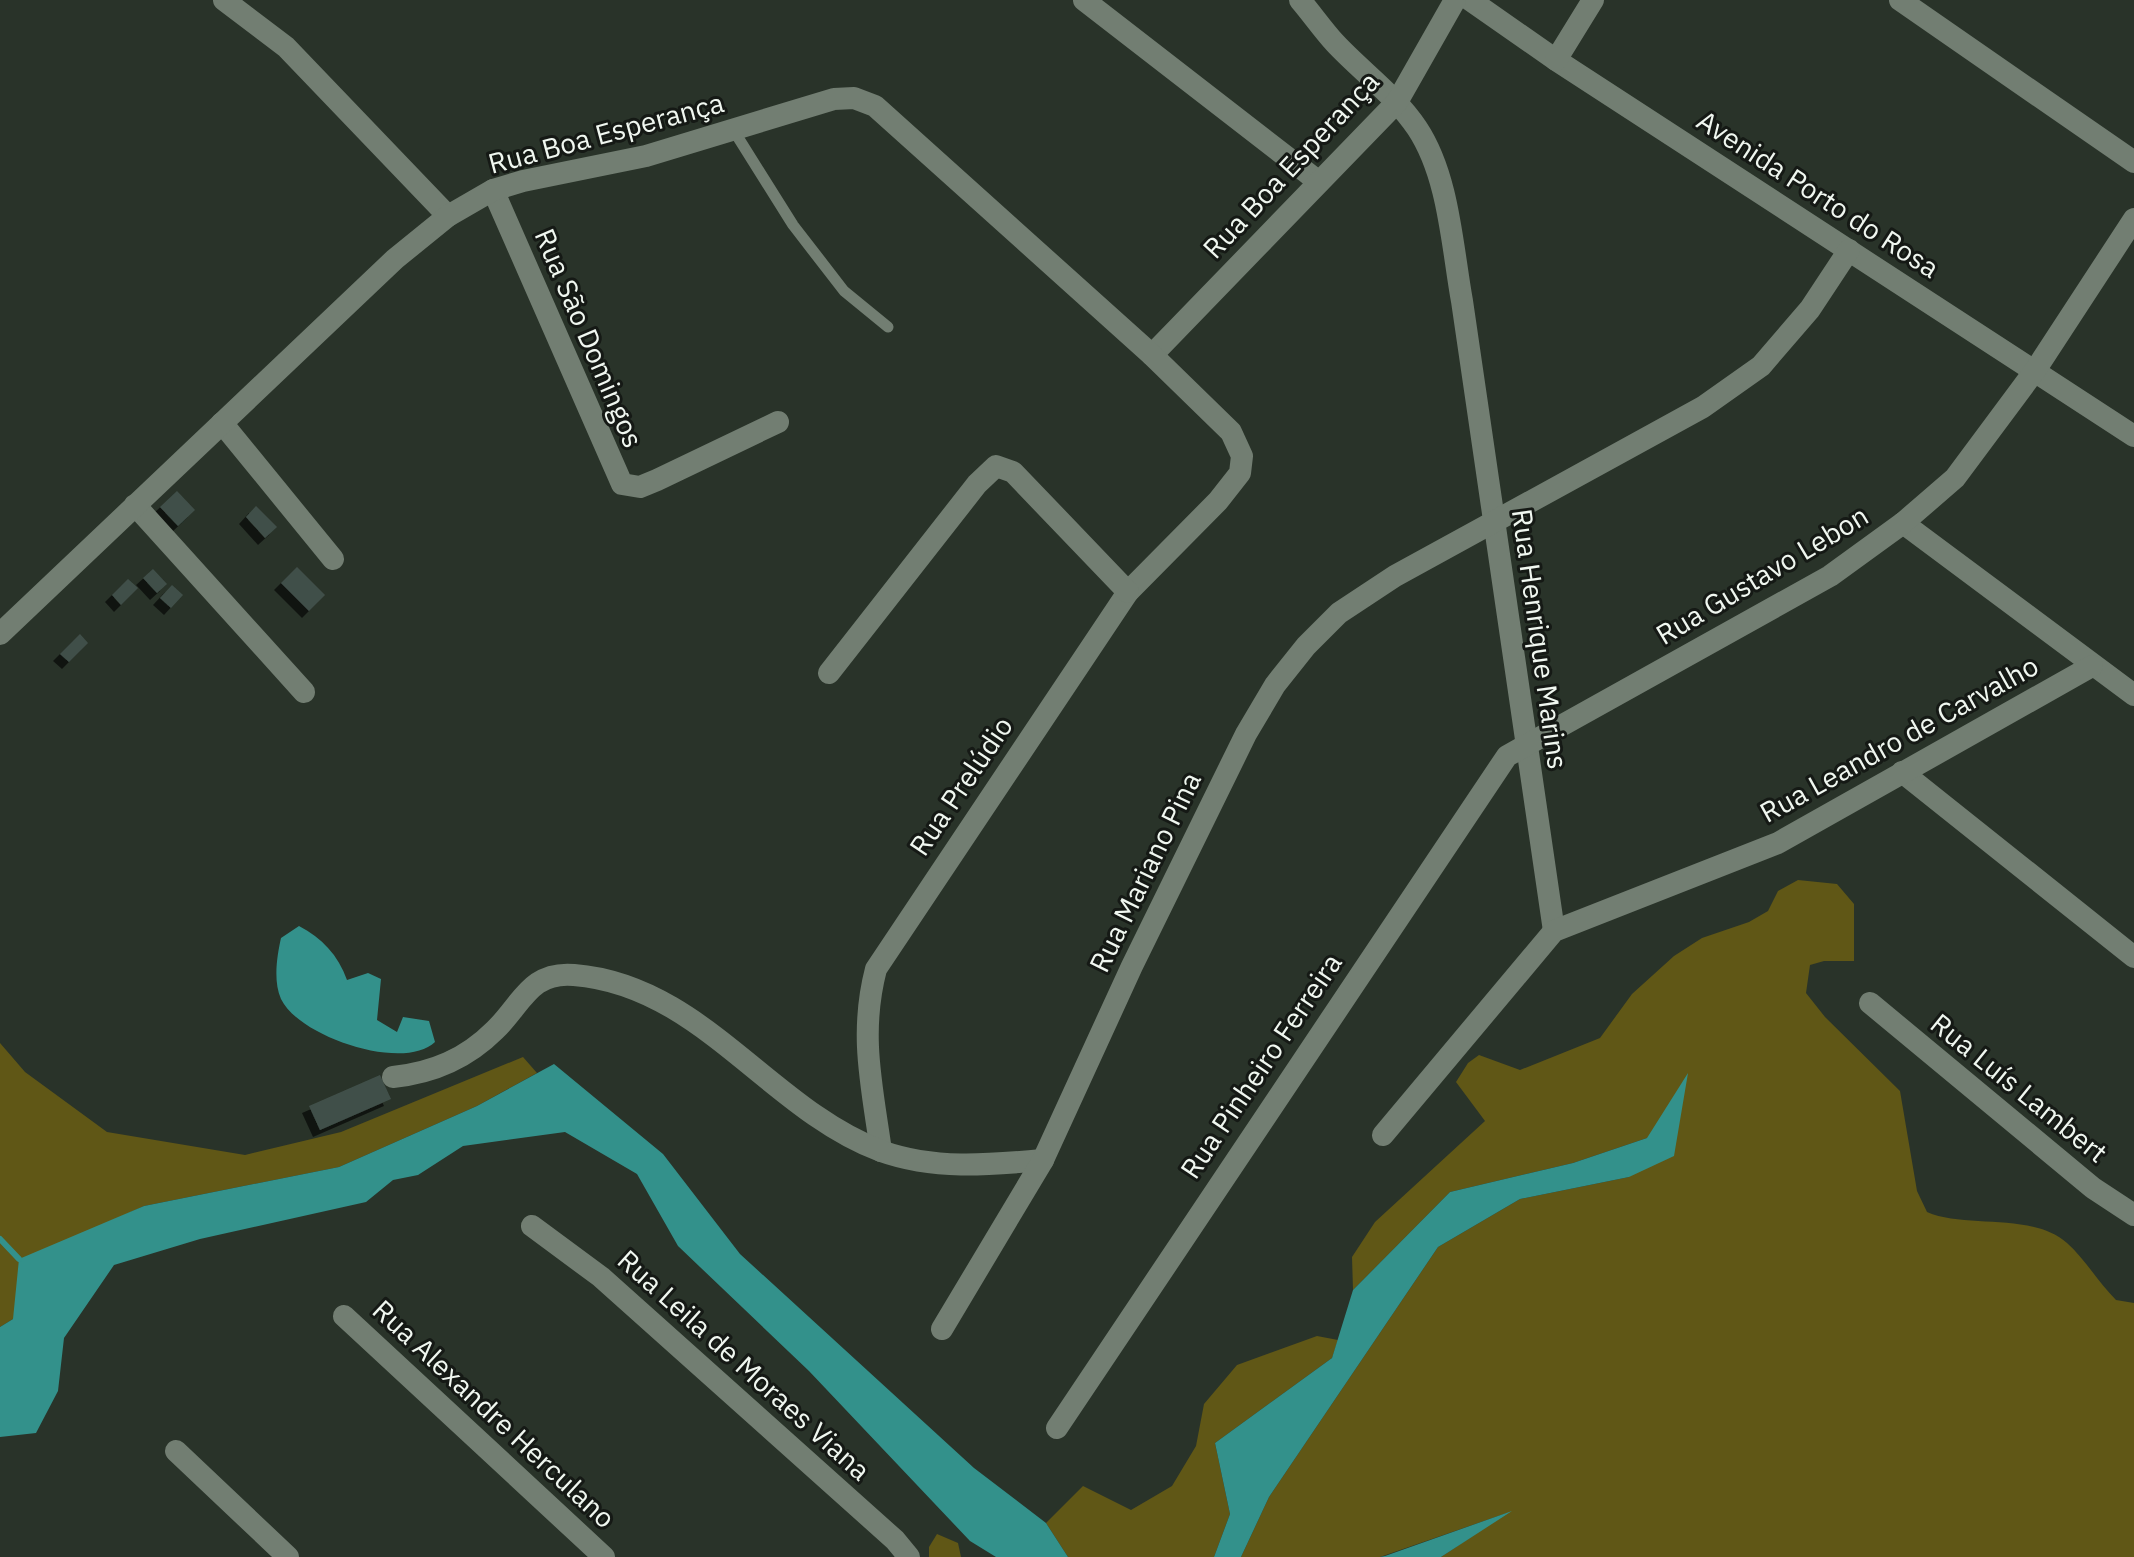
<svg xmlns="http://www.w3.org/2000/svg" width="2134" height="1557" font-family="'IBM Plex Sans',sans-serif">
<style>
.green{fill:#605716}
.water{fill:#33918b}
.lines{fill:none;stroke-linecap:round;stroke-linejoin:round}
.stream{stroke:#33918b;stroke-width:6}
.building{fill:#41504a;filter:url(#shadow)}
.service{stroke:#727e72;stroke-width:11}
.minor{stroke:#727e72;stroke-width:22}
.labels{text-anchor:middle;stroke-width:6;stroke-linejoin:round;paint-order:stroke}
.street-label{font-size:28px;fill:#f0f7f0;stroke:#151915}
</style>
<defs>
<filter id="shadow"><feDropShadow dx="-7" dy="7" stdDeviation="0" flood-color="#0009"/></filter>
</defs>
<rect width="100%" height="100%" fill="#293329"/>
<!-- green -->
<g class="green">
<path d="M1798 880 1837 884 1854 904V961H1824L1810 965 1806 993 1825 1017 1900 1091 1917 1191 1927 1212C1966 1229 2033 1212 2067 1243 2084 1258 2099 1283 2116 1300L2134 1303V1557H1441L1507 1513 1380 1557H1241L1269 1497 1438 1247 1520 1199 1629 1177 1647 1138 1573 1163 1450 1192 1353 1290 1352 1257 1375 1222 1485 1121 1456 1082 1468 1063 1479 1055 1520 1070 1600 1038 1632 994 1674 956 1702 938 1749 922 1768 911 1778 891Z"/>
<polygon points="0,1043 25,1072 107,1132 245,1155 341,1132 523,1057 537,1073 477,1106 339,1167 144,1206 85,1233 13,1319 0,1327"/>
<polygon points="1317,1336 1338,1340 1332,1358 1215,1443 1230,1514 1214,1557 1068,1557 1046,1523 1083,1486 1131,1510 1172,1486 1196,1446 1204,1404 1237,1365"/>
<polygon points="937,1534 958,1543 961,1557 929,1557 929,1547"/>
</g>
<!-- water -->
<g class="water">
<path d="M299 926C322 938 338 955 347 980L368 973 381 979 377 1020 397 1032 403 1017 429 1021 435 1042C404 1072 299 1037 281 999 273 981 277 956 281 938Z"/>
<polygon points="554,1064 663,1154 740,1254 974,1468 1046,1523 1068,1557 996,1557 970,1541 809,1371 678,1246 637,1174 565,1132 463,1146 418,1175 393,1180 366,1202 200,1239 114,1265 64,1338 58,1391 36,1433 0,1437 0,1327 13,1319 19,1259 144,1206 339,1167 477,1106"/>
<polygon points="1688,1073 1674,1156 1629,1177 1520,1199 1438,1247 1269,1497 1241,1557 1214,1557 1230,1514 1215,1443 1332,1358 1353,1290 1450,1192 1573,1163 1647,1138"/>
<polygon points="1512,1511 1441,1557 1380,1557 1385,1556"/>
</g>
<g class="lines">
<!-- stream -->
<polyline class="stream" points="0,1239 19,1259"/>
</g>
<!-- building -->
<g class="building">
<polygon points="177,491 195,510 178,526 160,507"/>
<polygon points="256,506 277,527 265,538 246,517"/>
<polygon points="297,567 325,595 309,611 281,583"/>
<polygon points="153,569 167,584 157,593 143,578"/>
<polygon points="128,579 138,588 121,605 112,595"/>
<polygon points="172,585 183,595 171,608 160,598"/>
<polygon points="80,634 88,643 69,662 60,654"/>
<polygon points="380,1075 391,1099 320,1130 309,1106"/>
</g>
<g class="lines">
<!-- service -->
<polyline class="service" points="734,131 793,225 844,291 888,327"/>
<!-- minor -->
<g class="minor">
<polyline points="224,0 286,47 448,216"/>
<polyline points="1084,0 1319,182"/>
<path d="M1300 0C1312 14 1323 30 1335 43 1362 72 1395 95 1417 128 1449 176 1452 246 1462 301L1554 931"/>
<polyline points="1470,0 1556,60 2134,436"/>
<polyline points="1900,0 2134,162"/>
<polyline points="1556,60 1593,0"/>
<polyline points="493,190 622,484 640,487 657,480 778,422"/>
<polyline points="1152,355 1397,102 1455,0"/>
<polyline points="222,423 333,559"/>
<polyline points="135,505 304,692"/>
<polyline points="1903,523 2134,695"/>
<path d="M0 634 395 259 448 216 493 190 523 181 646 156 834 99 854 98 875 106 1152 355 1231 432 1242 456 1240 473 1218 501 1128 592 876 969C859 1034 872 1086 881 1151"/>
<polyline points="829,673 977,484 996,466 1013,472 1128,592"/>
<polyline points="1902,772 2134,957"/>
<polyline points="1870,1003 2093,1188 2134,1215"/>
<path d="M393 1077C433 1073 466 1059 495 1030 522 1004 530 971 574 975 701 985 769 1109 881 1151 934 1170 988 1165 1043 1160"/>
<polyline points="1383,1135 1554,931 1778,843 2092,666"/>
<polyline points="532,1226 601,1277 895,1540 909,1557"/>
<polyline points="344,1316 604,1557"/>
<polyline points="942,1329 1043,1160 1132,966 1246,734 1275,685 1306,646 1339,613 1395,576 1703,407 1761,366 1810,309 1849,250"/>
<polyline points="1057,1428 1507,756 1830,576 1903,523 1955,478 2036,369 2134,219"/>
<polyline points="176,1451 288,1557"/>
</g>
</g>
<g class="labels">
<!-- street labels -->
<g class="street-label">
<text transform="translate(606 133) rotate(-15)" y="10">Rua Boa Esperança</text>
<text transform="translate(1291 165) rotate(-47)" y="10">Rua Boa Esperança</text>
<text transform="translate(1818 194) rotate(33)" y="10">Avenida Porto do Rosa</text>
<text transform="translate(589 338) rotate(67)" y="10">Rua São Domingos</text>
<text transform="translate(1762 575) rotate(-31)" y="10">Rua Gustavo Lebon</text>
<text transform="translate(1540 639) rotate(82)" y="10">Rua Henrique Marins</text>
<text transform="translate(1899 739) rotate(-29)" y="10">Rua Leandro de Carvalho</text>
<text transform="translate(961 786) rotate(-56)" y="10">Rua Prelúdio</text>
<text transform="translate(1145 872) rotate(-64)" y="10">Rua Mariano Pina</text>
<text transform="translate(1261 1066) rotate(-56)" y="10">Rua Pinheiro Ferreira</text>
<text transform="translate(2019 1088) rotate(39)" y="10">Rua Luís Lambert</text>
<text transform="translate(744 1365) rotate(42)" y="10">Rua Leila de Moraes Viana</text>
<text transform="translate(494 1414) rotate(43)" y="10">Rua Alexandre Herculano</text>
</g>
</g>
</svg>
